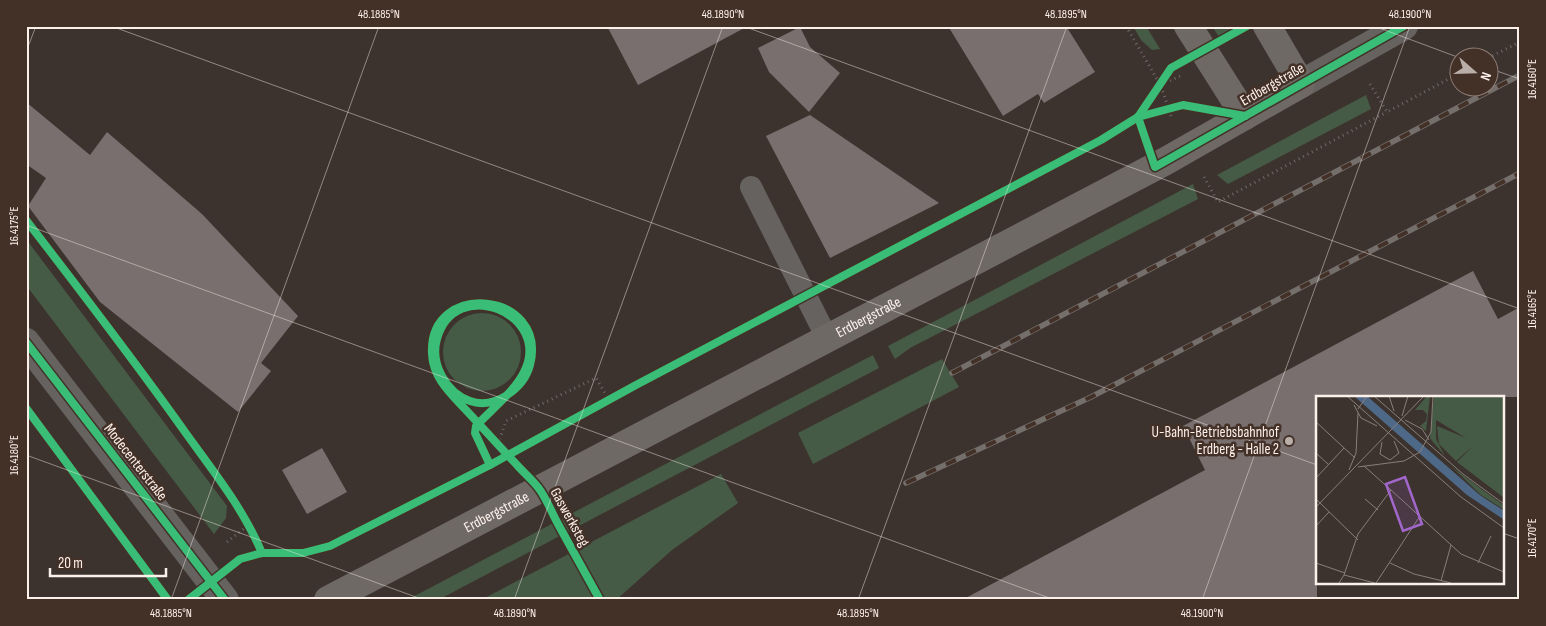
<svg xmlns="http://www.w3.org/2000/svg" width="1546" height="626" font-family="'Sofia Sans Condensed',sans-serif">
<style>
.green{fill:#465b46}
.building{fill:#786f6e}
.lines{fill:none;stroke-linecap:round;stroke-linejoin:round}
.path{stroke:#6d6966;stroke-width:3;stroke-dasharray:1 4;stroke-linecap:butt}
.service{stroke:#65625f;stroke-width:22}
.tertiary{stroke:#65625f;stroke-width:28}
.primary{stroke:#6f6965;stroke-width:28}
.rail-casing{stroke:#756f6c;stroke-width:5.5}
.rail{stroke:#433128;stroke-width:4;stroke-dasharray:11;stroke-linecap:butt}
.cycleway-casing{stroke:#433128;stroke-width:11}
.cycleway{stroke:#3abd76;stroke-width:8}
.ticks{fill:none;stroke:#fcf0ea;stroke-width:1;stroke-opacity:0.45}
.poi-dot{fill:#b9aea8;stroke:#433128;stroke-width:2}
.labels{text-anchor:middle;stroke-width:5;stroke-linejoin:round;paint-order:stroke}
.street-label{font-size:15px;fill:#fcf0ea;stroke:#433128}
.poi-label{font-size:15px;fill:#fcf0ea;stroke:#433128;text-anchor:end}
.inset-river{fill:none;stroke:#4e6988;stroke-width:2.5}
.inset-road{fill:none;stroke:#897f79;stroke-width:1}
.view{fill:#a267cc;fill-opacity:0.15;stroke:#a267cc;stroke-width:2.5}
.inset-edge{fill:none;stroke:#fcf0ea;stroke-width:2.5}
.neatline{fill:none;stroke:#fcf0ea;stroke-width:2}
.ticks-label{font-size:12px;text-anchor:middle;fill:#fcf0ea}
</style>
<rect width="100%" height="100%" fill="#3d332e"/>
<!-- green -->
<g class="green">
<polygon points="1133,26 1146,26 1160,49 1152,50 1141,40"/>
<polygon points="1212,26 1239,26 1219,37"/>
<polygon points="1366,95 1371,109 1228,184 1217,175"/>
<polygon points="1193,184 1198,199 910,348 895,359 888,346"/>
<polygon points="26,239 227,506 226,518 214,534 26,285"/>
<circle cx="482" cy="352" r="39"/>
<polygon points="873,355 879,368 438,600 407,600"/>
<polygon points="942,359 959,387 813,464 798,433"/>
<polygon points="721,474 738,503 672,550 616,600 481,600"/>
</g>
<!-- building -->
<g class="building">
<polygon points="607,26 748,26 638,85"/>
<polygon points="948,26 1066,26 1095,72 1044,103 1038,94 1003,116"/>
<polygon points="800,27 810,47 840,73 809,112 769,72 758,48"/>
<polygon points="26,102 90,155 107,132 202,214 298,316 261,363 271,371 238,412 100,302 28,206 46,178 26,164"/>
<polygon points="810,115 939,203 830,258 766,136"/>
<polygon points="1473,271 1498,319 1520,307 1520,397 1317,397 1317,600 962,600 1205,470 1183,426"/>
<polygon points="322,448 347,492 307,514 282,470"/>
</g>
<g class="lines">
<!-- path -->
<g class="path">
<polyline points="1126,26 1161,86 1172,119"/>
<polyline points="1488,58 1520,42"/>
<polyline points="1370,84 1387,112 1458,74"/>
<polyline points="1161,85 1180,76"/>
<polyline points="1204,177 1218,202 1387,112"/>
<polyline points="498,444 506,421 596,378 609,400"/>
<polyline points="227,542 250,524"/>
</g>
<!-- service -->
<polyline class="service" points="751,187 827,338"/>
<!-- tertiary -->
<g class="tertiary">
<polyline points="1301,84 1404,26"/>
<polyline points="26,342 225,600"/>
</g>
<!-- primary -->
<g class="primary">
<polyline points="1188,26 1245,116"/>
<path id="s1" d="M328 600 1164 162 1301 84 1267 26"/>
</g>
<defs>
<g id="rail">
<polyline points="952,373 1520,75"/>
<polyline points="906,483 1091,397 1520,173"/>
</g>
</defs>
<!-- rail casing -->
<use href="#rail" class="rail-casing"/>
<!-- rail -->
<use href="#rail" class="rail"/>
<defs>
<g id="cycleway">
<polyline points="1138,117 1155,167 1404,26"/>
<polyline points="1138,117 1171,68 1247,26"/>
<path d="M26 220C80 290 134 360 185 432 213 471 243 508 262 553"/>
<polyline points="26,342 225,600"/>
<polyline points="26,408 168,600"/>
<path d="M490 465 475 433 476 426C491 410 514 392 524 372 553 314 455 274 437 339 430 363 446 393 470 401 495 410 524 388 530 365 549 291 428 279 432 354 433 377 449 392 464 408 482 427 499 446 517 465 524 473 534 481 540 490 547 500 552 513 558 524 572 549 586 575 600 600"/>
<polyline points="188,600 240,559 262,553 303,553 330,546 490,465 636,385 1101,140 1138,117 1183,105 1245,116"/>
</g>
</defs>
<!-- cycleway casing -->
<use href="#cycleway" class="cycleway-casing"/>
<!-- cycleway -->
<use href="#cycleway" class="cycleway"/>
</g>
<!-- ticks -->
<path class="ticks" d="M111 26 1317 465M743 26 1520 309M1374 26 1460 58M26 52 36 26M1488 68 1520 79M26 225 1055 600M26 455 424 600M1502 533 1520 539M171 600 379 26M514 600 723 26M858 600 1067 26M1202 600 1410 26"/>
<!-- markers -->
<circle class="poi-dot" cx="1289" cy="441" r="5"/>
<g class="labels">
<!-- street labels -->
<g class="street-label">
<text transform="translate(1272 84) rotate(-30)" y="5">Erdbergstraße</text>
<text dy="5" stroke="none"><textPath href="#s1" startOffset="610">Erdbergstraße</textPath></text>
<text transform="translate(136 462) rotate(52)" y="5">Modecenterstraße</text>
<text dy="5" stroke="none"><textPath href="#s1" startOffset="190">Erdbergstraße</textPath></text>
<text transform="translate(570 517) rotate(61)" y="5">Gaswerksteg</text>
</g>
<!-- poi labels -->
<g class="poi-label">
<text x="1279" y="437">U-Bahn-Betriebsbahnhof<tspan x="1279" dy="17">Erdberg - Halle 2</tspan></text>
</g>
</g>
<!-- overview -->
<g transform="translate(1316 396)">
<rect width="188" height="188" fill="#3d332e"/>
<path d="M111 0H114L110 35 104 30 110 25 111 18 107 14H99ZM118 0H187V101L141 66 158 49 140 65 123 48 121 30 150 42 120 24V43L122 47 129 60 117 46 114 42ZM136 71 187 109V113L165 99Z" fill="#465b46"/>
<path d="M38 0H51L166 101 187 114V123L151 99Z" fill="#4e6988"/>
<path class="inset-river" d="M52 4 79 27M82 30 105 51M108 53 157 96 188 117"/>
<path class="inset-road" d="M31 0 145 101 188 132M58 0 147 78 188 108M73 0 78 15M38 9 45 22 61 30M42 13 51 0M86 20 92 0M89 24 106 33 113 44M0 26 39 62M66 46 64 58 74 64 83 57 78 45M0 57 13 69M48 70 75 94M42 71 88 65 104 56 115 36 117 0M33 74 40 57 42 17M0 82 28 52M0 103 42 144M49 103 62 114M0 111 108 0M0 130 13 116M0 167 29 177M74 167 98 178 135 187M162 167 175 140M28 179 42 138 75 94 145 158 188 176M125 185 135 149M23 187 28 179 59 187M60 187 104 120"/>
<path class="view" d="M89 81 106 128 87 135 70 88Z"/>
<rect width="188" height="188" class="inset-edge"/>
</g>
<!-- border -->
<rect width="1546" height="626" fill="none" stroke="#433128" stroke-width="55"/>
<!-- north arrow -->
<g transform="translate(1474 72) rotate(110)"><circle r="24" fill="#433128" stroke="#8d7d76"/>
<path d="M0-4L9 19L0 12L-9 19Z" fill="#b9aea8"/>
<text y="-8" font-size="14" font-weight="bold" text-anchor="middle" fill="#fcf0ea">N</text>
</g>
<!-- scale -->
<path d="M50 568v8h116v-8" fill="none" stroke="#fcf0ea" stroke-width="2.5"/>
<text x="58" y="568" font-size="15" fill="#fcf0ea" stroke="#433128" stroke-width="4" paint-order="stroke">20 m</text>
<rect x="28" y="28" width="1490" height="570" class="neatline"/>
<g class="ticks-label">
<text x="379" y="18">48.1885°N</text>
<text x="723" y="18">48.1890°N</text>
<text x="1066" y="18">48.1895°N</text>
<text x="1410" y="18">48.1900°N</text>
<text transform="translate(1532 79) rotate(-90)" y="4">16.4160°E</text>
<text transform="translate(14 226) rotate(-90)" y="4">16.4175°E</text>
<text transform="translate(1532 309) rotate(-90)" y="4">16.4165°E</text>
<text transform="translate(14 455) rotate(-90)" y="4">16.4180°E</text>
<text transform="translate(1532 538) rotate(-90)" y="4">16.4170°E</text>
<text x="171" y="617">48.1885°N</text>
<text x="515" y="617">48.1890°N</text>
<text x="858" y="617">48.1895°N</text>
<text x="1202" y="617">48.1900°N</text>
</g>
</svg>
